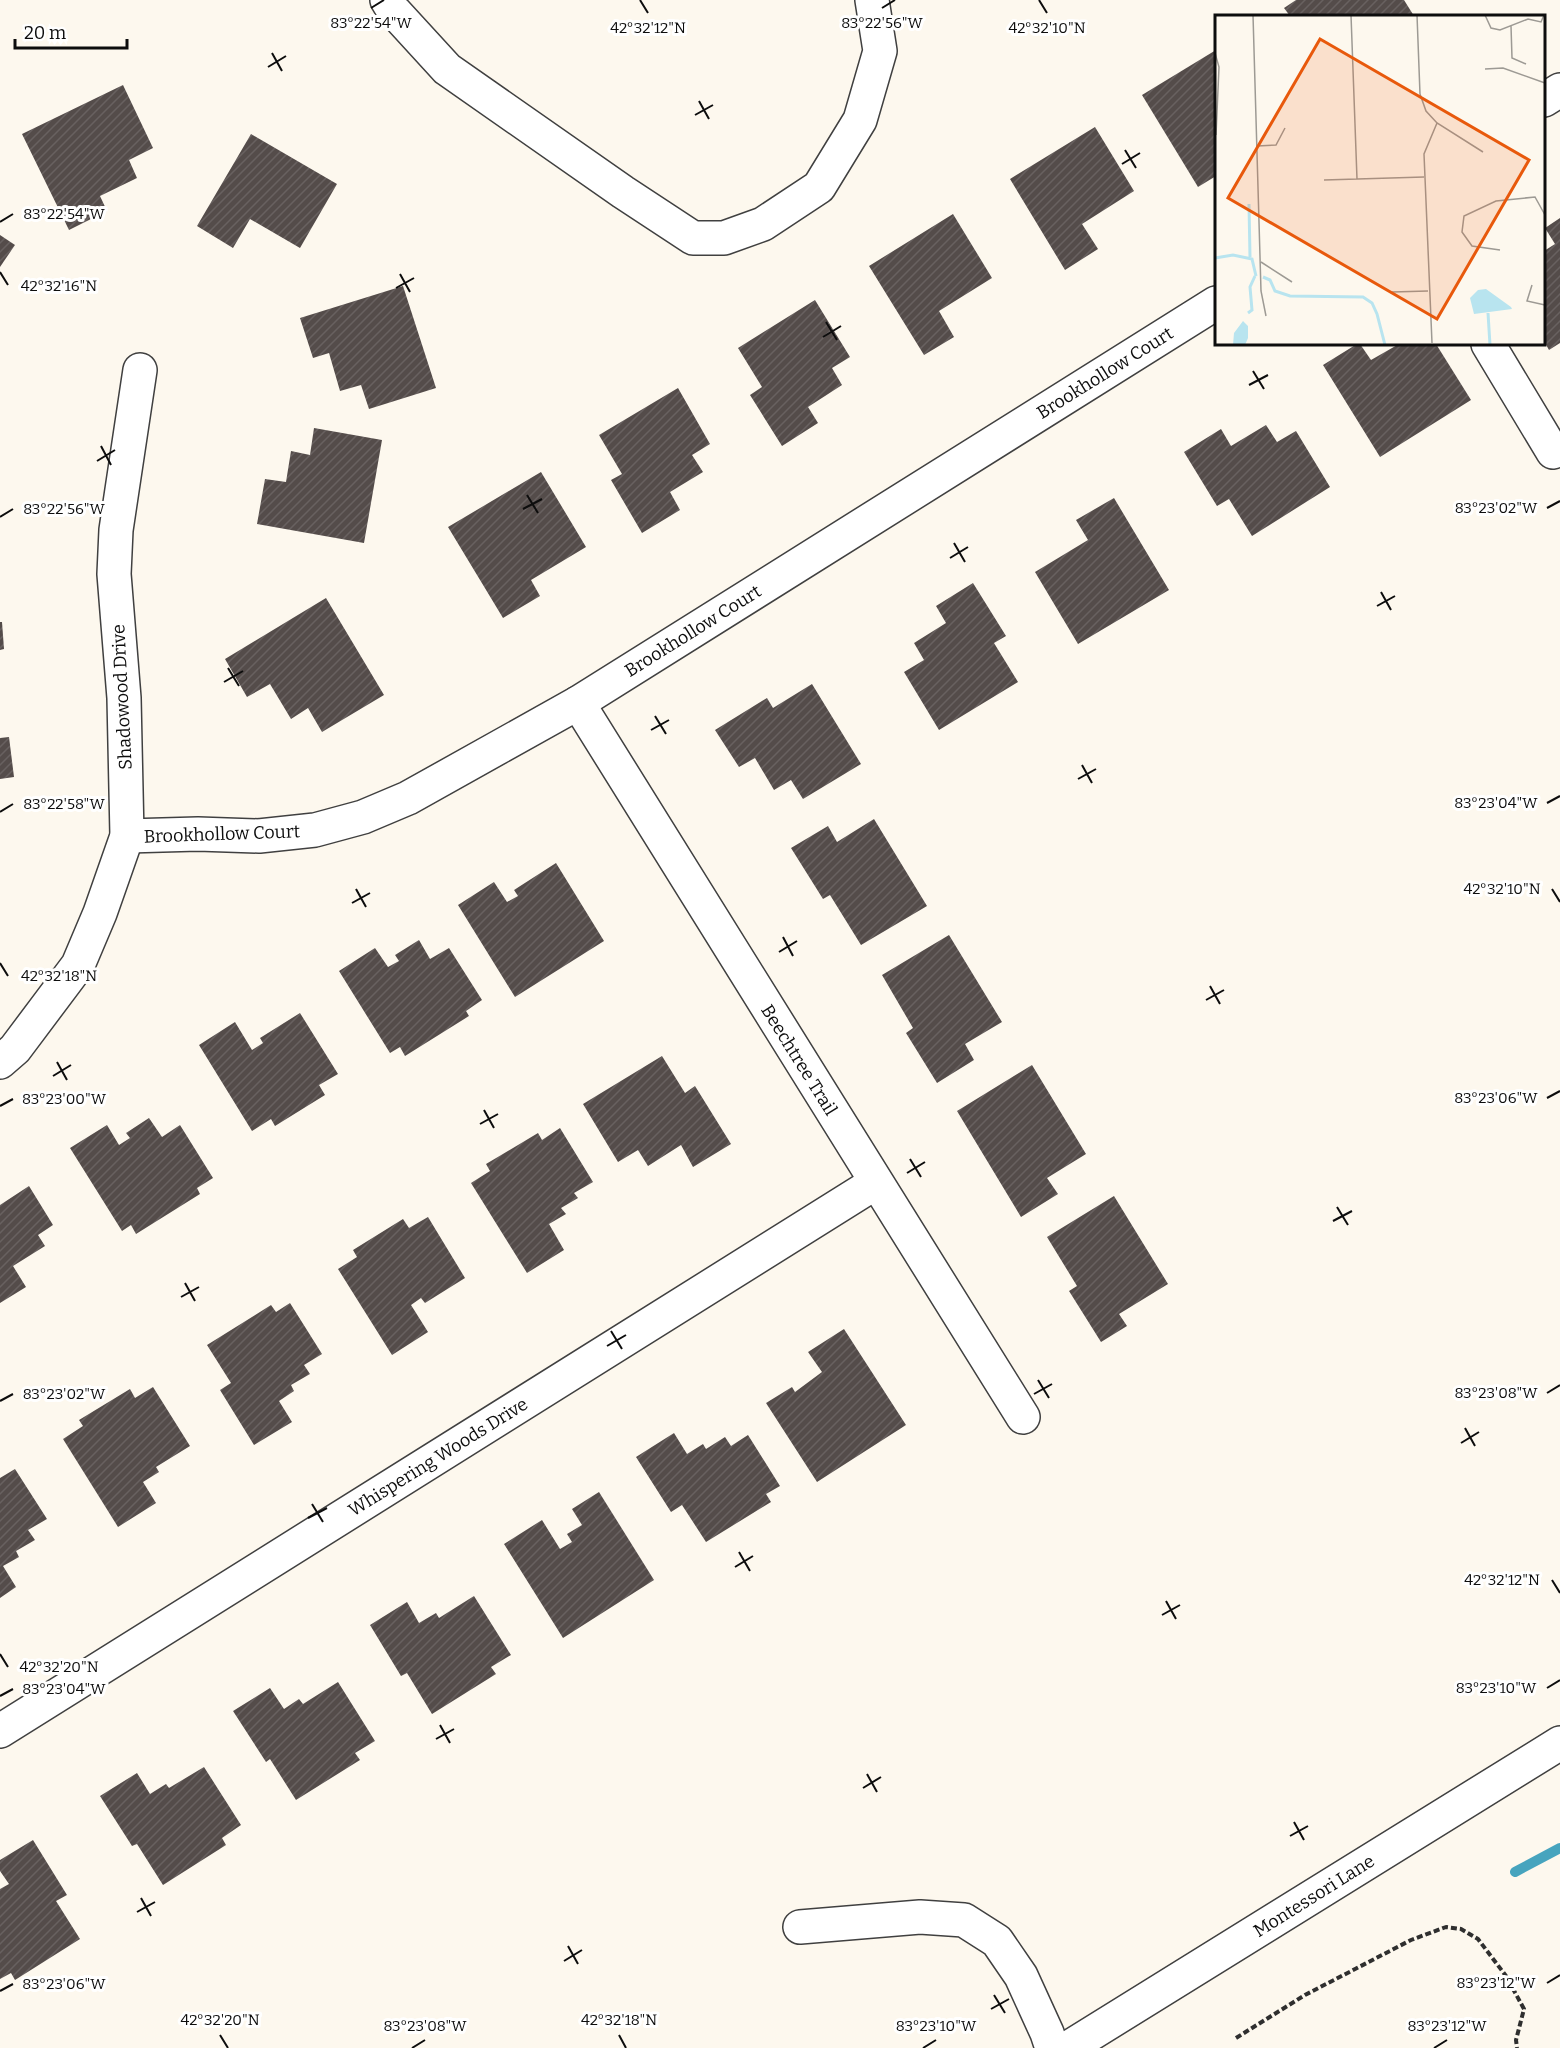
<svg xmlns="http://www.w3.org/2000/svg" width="1560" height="2048" font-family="Bitter,serif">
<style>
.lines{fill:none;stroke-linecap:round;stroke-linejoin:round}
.stream{stroke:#47a4be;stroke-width:10}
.building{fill:url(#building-hatch)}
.minor-casing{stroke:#404040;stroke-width:36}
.path{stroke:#2f2f2f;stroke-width:4;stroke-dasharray:6 3;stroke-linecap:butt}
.minor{stroke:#fff;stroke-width:33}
.ticks{fill:none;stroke:#0d0d0d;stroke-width:2}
.labels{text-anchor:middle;stroke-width:6;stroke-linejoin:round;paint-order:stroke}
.street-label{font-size:18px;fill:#0d0d0d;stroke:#fff}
.inset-river{fill:none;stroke:#b8e4ef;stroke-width:3}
.inset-road{fill:none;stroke:#9d9a94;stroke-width:1.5}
.view{fill:#e8590c;fill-opacity:0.15;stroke:#e8590c;stroke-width:3}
.inset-edge{fill:none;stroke:#0d0d0d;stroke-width:3}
.ticks-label{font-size:15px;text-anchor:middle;fill:#0d0d0d;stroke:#fff;stroke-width:6;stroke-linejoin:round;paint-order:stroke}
</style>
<defs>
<pattern id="building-hatch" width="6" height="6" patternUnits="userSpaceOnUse" patternTransform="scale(1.5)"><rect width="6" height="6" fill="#544c4a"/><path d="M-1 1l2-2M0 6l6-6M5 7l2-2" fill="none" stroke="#686160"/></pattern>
</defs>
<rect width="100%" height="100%" fill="#fdf8ee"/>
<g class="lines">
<!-- stream -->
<polyline class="stream" points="1515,1872 1560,1848"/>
</g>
<!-- building -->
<g class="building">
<polygon points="1296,0 1404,0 1414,16 1290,16 1284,8"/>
<polygon points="1216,50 1216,176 1198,187 1142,95"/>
<polygon points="123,85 153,148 129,160 137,178 100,196 107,211 69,230 22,134"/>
<polygon points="1095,127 1134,191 1082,224 1098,249 1065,270 1010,179"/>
<polygon points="251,134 337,184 300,248 250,219 233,248 197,226"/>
<polygon points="953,214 992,278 939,311 954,337 924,355 869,266"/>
<polygon points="1560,218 1560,343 1549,350 1544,341 1544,251 1555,244 1545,228"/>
<polygon points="0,235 15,245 0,267"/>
<polygon points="403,286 436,388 369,409 361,385 340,391 329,353 313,358 300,318"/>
<polygon points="815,300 850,357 832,368 842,385 808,407 818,423 782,446 750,395 762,387 738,348"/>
<polygon points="1357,344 1360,344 1371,360 1399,344 1436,344 1471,400 1380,457 1323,365"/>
<polygon points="678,388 710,444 692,455 703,472 670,492 680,510 642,533 611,480 622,474 599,435"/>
<polygon points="1266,425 1277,442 1296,431 1330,487 1252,536 1229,499 1217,506 1184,452 1221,429 1231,446"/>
<polygon points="314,428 382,440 364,543 257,524 265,479 286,482 291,451 310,455"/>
<polygon points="541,472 586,547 531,580 540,596 503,618 448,527"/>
<polygon points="1114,498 1169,590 1078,644 1035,572 1088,540 1076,520"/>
<polygon points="973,583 1006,636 994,643 1018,682 939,730 904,672 924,660 914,643 946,623 936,606"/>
<polygon points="326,598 384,695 322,732 308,708 291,719 270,684 247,697 225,659"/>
<polygon points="0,622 2,622 4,649 0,650"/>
<polygon points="812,684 861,764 803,799 791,780 774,790 755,758 739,767 715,730 767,698 773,708"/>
<polygon points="9,737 14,777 0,779 0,738"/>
<polygon points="874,819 927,906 861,945 830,895 823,899 791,848 828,826 837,842"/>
<polygon points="556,863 604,941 515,997 458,905 494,882 507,902 518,896 514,890"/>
<polygon points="949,935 1002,1022 965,1044 974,1060 937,1083 906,1033 913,1028 882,975"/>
<polygon points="419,940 430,959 449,948 482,1000 466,1011 469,1016 405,1056 400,1047 390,1053 339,971 375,948 388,967 399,961 395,955"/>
<polygon points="300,1013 338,1074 319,1085 325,1095 275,1126 271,1119 252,1131 199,1045 235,1022 252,1050 263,1043 260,1038"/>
<polygon points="662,1056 685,1093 695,1086 731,1144 693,1167 681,1145 648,1166 638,1150 618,1162 583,1104"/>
<polygon points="1032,1065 1086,1154 1047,1178 1058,1194 1021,1217 957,1111"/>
<polygon points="149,1118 162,1137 180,1125 213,1178 197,1188 200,1194 136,1234 131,1225 122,1231 70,1148 107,1125 119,1145 130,1138 126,1133"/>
<polygon points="560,1128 593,1182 574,1193 578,1198 561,1208 566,1214 549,1224 564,1250 527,1273 471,1183 490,1171 486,1164 538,1133 542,1140"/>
<polygon points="29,1186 53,1225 38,1235 45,1246 13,1266 26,1287 0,1303 0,1205"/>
<polygon points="1114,1196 1168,1284 1119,1314 1127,1326 1101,1342 1069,1291 1077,1286 1047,1237"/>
<polygon points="428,1217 465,1278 425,1303 421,1298 411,1305 428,1332 392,1355 338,1269 357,1257 353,1250 403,1219 409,1228"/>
<polygon points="290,1303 322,1354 304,1365 310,1374 291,1385 294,1391 279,1401 292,1422 254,1445 220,1390 231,1383 207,1345 271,1305 276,1312"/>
<polygon points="844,1329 906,1425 817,1482 766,1403 792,1387 795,1392 822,1372 808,1352"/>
<polygon points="153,1387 190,1446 156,1467 159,1472 143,1482 156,1503 118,1527 63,1439 83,1426 79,1420 130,1389 135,1398"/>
<polygon points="674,1433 687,1454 703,1444 706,1449 725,1437 731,1446 748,1435 780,1486 766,1494 771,1502 706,1542 682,1505 671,1512 636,1457"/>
<polygon points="15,1469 47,1519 28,1530 35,1540 16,1551 19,1557 3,1566 16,1587 0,1598 0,1478"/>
<polygon points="599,1492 654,1580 563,1638 504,1544 542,1520 560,1549 572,1542 567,1534 582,1525 572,1509"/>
<polygon points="474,1596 511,1655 491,1667 496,1674 432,1714 407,1673 401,1676 370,1625 407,1602 419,1623 436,1613 439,1618"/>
<polygon points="338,1682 375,1741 355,1753 360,1760 296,1800 270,1759 266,1762 233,1711 270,1688 284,1709 299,1699 303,1704"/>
<polygon points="204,1767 241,1825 222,1838 226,1845 163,1885 137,1844 132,1846 100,1796 137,1773 150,1794 166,1784 169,1788"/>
<polygon points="33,1840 67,1895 56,1901 80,1939 15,1980 11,1973 0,1979 0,1889 9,1884 0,1871 0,1860"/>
</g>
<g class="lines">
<defs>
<g id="minor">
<polyline points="387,0 393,10 447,69 623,192 693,238 724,238 763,224 819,187 860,120 880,51 872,0"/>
<polyline points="1544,100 1560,90"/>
<polyline points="1488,344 1553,452"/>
<polyline points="578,703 1023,1417"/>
<polyline points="127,836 198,834 259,836 315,830 363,817 408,798 578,703 1216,303"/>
<polyline points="0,1062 15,1049 78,965 100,913 127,836 124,698 114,574 116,530 140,370"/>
<polyline points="0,1731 875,1183"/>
<polyline points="800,1927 920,1917 964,1920 997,1941 1021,1976 1047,2033 1052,2048"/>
<polyline points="1068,2048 1560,1743"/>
</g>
</defs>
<!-- minor casing -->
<use href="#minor" class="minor-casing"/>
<!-- path -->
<polyline class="path" points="1236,2038 1305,1995 1411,1940 1446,1927 1461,1929 1478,1939 1506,1976 1524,2009 1516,2040 1517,2048"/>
<!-- minor -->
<use href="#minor" class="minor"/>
</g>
<!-- ticks -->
<path class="ticks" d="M640 0 648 13M1039 0 1047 13M371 8 384 0M882 8 895 0M272 53 282 71M268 67 286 56M699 101 709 119M695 115 713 105M1125 150 1136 168M1122 164 1140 153M0 222 13 214M0 272 8 285M400 274 410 292M396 288 414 278M826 322 837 340M823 337 841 326M1253 371 1264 389M1249 385 1268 375M101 446 111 465M97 461 115 450M527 495 538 513M1547 508 1560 501M523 509 542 499M0 517 13 509M954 543 965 562M950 558 968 547M1381 592 1391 610M1377 606 1395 596M228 668 239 686M224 682 243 671M655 716 666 734M651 730 669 720M1082 765 1092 783M1078 779 1096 769M1547 803 1560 796M0 812 13 804M356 889 366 907M1552 889 1560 902M352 903 370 893M783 937 793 956M779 952 797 941M0 963 8 976M1210 986 1220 1004M1206 1000 1224 990M57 1062 67 1080M53 1076 71 1065M1547 1098 1560 1091M0 1106 13 1099M484 1110 494 1128M480 1124 498 1114M910 1159 921 1177M907 1173 925 1162M1337 1207 1348 1225M1333 1221 1352 1211M185 1283 195 1301M181 1297 199 1287M611 1331 622 1349M607 1346 626 1335M1038 1380 1049 1398M1547 1393 1560 1385M1034 1394 1052 1384M0 1401 13 1394M1465 1428 1475 1446M1461 1443 1479 1432M312 1504 323 1522M308 1518 327 1508M739 1552 750 1571M735 1567 753 1556M1552 1580 1560 1593M1166 1601 1176 1619M1162 1615 1180 1605M0 1654 8 1667M1547 1688 1560 1680M0 1696 13 1689M440 1725 450 1743M436 1739 454 1729M867 1774 877 1792M863 1788 881 1777M1294 1822 1304 1840M1290 1836 1308 1826M141 1898 151 1916M137 1912 155 1902M568 1946 578 1964M564 1961 582 1950M1547 1983 1560 1975M0 1991 13 1984M994 1995 1005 2013M991 2009 1009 1999M220 2035 228 2048M619 2035 626 2048M412 2048 425 2040M923 2048 936 2040M1434 2048 1447 2040"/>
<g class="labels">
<!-- street labels -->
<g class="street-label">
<text transform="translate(1105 373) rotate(-32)" y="6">Brookhollow Court</text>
<text transform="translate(693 631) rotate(-32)" y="6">Brookhollow Court</text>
<text transform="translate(122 697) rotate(-93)" y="6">Shadowood Drive</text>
<text transform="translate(222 834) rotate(-2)" y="6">Brookhollow Court</text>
<text transform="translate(799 1060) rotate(58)" y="6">Beechtree Trail</text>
<text transform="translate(438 1457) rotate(-32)" y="6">Whispering Woods Drive</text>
<text transform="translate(1314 1896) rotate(-32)" y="6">Montessori Lane</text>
</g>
</g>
<!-- overview -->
<g transform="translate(1215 15)">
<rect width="330" height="330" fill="#fdf8ee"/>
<path d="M271 274 296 292 297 294 259 299 255 283 263 275ZM28 306 33 311V323L30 330H18L19 318Z" fill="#b8e4ef"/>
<path class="inset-river" d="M34 189 35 242M0 243 18 240 37 244 41 261M48 262 55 265 60 276 75 281 148 282 157 288 162 299 170 330M33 298 37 295 35 272 40 261M273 298 275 330"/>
<path class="inset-road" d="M38 0 46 276 51 301M136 0 142 164M202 0 205 79 211 96 222 108 268 137M270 0 276 13 285 15 313 4 326 7 329 0M296 11 297 43 311 49M0 38 4 52 1 120M270 54 288 53 330 68M42 131 61 130 70 113M109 165 209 162M285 235 257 231 247 217 249 201 281 186 320 182 330 200M46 247 77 267M317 270 312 286 330 290M177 277 213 276M217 328 209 139 222 108"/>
<path class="view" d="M105 24 314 145 222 304 13 183Z"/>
<rect width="330" height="330" class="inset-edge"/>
</g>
<g class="ticks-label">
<text x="371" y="28">83°22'54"W</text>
<text x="882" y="28">83°22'56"W</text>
<text x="1047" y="33">42°32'10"N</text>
<text x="648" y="33">42°32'12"N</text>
<text x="64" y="219">83°22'54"W</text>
<text x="59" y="291">42°32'16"N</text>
<text x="1496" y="513">83°23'02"W</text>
<text x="64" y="514">83°22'56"W</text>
<text x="1496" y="808">83°23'04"W</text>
<text x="64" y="809">83°22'58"W</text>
<text x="1502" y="894">42°32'10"N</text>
<text x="59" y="981">42°32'18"N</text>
<text x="1496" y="1103">83°23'06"W</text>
<text x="64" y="1104">83°23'00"W</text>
<text x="1496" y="1398">83°23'08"W</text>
<text x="64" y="1399">83°23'02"W</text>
<text x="1502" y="1585">42°32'12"N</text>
<text x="59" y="1672">42°32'20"N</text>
<text x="1496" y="1693">83°23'10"W</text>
<text x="64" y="1694">83°23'04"W</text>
<text x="1496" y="1988">83°23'12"W</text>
<text x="64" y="1989">83°23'06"W</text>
<text x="220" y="2025">42°32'20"N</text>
<text x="619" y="2025">42°32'18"N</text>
<text x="425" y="2031">83°23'08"W</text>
<text x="936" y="2031">83°23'10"W</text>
<text x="1447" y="2031">83°23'12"W</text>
</g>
<!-- scale -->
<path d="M15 39v9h112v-9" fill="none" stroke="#0d0d0d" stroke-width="3"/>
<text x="24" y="39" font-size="18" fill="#0d0d0d" stroke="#ffffff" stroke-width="4.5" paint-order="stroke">20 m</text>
</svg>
